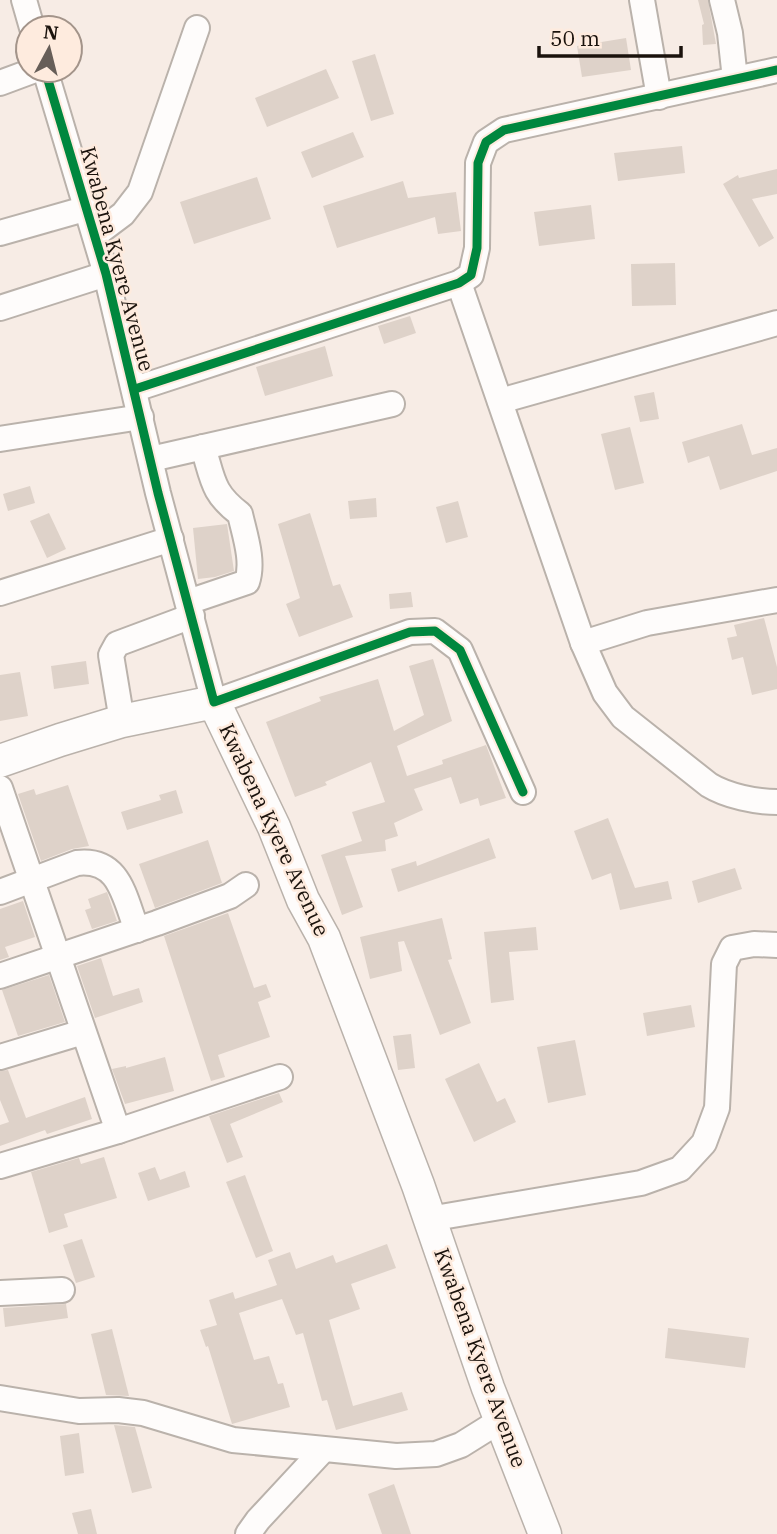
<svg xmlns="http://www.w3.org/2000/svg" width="777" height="1534" font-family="'IBM Plex Serif',serif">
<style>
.building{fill:#ded2c9}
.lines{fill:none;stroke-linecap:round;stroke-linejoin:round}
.minor-casing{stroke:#bab2ab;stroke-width:28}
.major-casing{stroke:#bab2ab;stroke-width:35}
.minor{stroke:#fefcfb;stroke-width:24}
.major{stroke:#fefcfb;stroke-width:32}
.cycleway-casing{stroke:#feebde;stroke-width:13}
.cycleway{stroke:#00873e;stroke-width:9}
.labels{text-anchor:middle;stroke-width:5;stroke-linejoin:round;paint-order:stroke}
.street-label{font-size:21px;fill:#1a120c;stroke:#feebde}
</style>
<rect width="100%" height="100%" fill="#f7ece5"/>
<!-- building -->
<g class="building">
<polygon points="698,0 708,0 716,44 703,45 702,25 704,24"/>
<polygon points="626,38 631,70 582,77 577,46"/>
<polygon points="375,54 394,114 371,121 352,61"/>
<polygon points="326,69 339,98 267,127 255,98"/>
<polygon points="353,132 364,157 312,178 301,152"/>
<polygon points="682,146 685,173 618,181 614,153"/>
<polygon points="777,169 777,194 752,199 774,238 759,247 723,184 738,175 739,178"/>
<polygon points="257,177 271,219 194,244 180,202"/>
<polygon points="403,181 408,198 456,192 461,231 438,234 435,217 337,248 323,206"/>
<polygon points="591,205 595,239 539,246 534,212"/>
<polygon points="675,263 676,305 632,306 631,264"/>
<polygon points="410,316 416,333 384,344 378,326"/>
<polygon points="325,346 333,376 265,396 256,367"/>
<polygon points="654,392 659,419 640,422 634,396"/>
<polygon points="742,424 752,455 777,448 777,471 720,490 709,456 688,463 682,442"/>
<polygon points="630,427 644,483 615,490 601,434"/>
<polygon points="30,486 35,503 8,511 3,494"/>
<polygon points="376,498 377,517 350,519 348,501"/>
<polygon points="458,501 468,537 446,543 436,507"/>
<polygon points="49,513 66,549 47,558 30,521"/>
<polygon points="310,513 333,586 340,584 353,617 299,637 286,604 300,598 278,524"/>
<polygon points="227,524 234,571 215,577 198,579 193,528"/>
<polygon points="411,592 413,607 390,609 389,594"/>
<polygon points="764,618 777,667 777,689 752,695 743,657 732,660 727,638 737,636 734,625"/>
<polygon points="433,659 452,721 397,746 407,776 443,764 442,760 486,745 506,798 480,806 478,798 460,804 451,777 414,789 423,810 394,823 398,836 385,840 386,851 345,856 363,907 342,915 321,855 362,841 352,812 385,802 371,762 325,782 327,785 295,797 266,722 321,701 319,697 378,679 394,731 424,715 409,666"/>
<polygon points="86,661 89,684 54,689 51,666"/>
<polygon points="20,672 28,716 0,721 0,675"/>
<polygon points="68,785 89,846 72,849 41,861 18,794 34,789 36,795"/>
<polygon points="176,790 183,813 127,830 121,812 161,800 159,795"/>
<polygon points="608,818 635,888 668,881 672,899 620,910 611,873 592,880 574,831"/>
<polygon points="489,838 496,858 398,892 391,869 416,861 417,866"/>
<polygon points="208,840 222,883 155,908 139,864"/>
<polygon points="735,868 742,889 698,903 692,881"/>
<polygon points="107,892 117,921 92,929 85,910 91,908 88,899"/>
<polygon points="23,901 35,937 5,947 9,957 0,960 0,909"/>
<polygon points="228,913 254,988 266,984 271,997 258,1002 270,1037 218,1055 225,1077 211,1081 164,936"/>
<polygon points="442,918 452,959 448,960 471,1023 440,1035 404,941 398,942 402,971 370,979 360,937"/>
<polygon points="536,927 538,950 509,952 514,1000 491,1003 484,932"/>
<polygon points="101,958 113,996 139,988 143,1002 95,1018 77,966"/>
<polygon points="49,975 65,1022 18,1036 2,990"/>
<polygon points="691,1005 695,1027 647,1036 643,1013"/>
<polygon points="411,1034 415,1068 398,1070 393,1036"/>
<polygon points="575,1040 586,1095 548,1103 537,1047"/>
<polygon points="165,1057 174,1091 125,1104 112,1069 126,1066 126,1068"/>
<polygon points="479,1063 497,1102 505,1098 516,1122 474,1142 445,1079"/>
<polygon points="8,1070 26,1118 85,1097 92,1119 47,1134 45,1130 0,1146 0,1125 9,1122 0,1100 0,1071"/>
<polygon points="279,1093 283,1102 230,1124 243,1157 227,1163 209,1116"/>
<polygon points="104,1157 117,1198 64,1214 68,1227 49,1233 31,1172 79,1158 81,1164"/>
<polygon points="155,1167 160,1180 185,1171 190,1187 148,1201 138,1173"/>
<polygon points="245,1175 273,1251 256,1258 226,1182"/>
<polygon points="82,1239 95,1277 76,1283 63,1245"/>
<polygon points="387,1244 396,1268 351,1284 360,1309 329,1320 353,1406 402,1392 408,1410 336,1430 327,1400 322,1401 303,1333 296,1335 282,1299 239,1313 254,1360 269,1356 278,1384 283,1383 290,1407 232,1424 208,1346 206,1347 200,1330 217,1325 209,1300 233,1292 235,1299 277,1285 268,1260 290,1252 296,1269 333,1255 336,1263"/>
<polygon points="66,1304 68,1318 5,1327 3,1308"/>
<polygon points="668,1328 749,1338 745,1368 665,1358"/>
<polygon points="112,1329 129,1396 106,1395 91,1334"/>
<polygon points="114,1425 135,1427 152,1488 132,1493"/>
<polygon points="79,1433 84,1473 65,1476 60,1436"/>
<polygon points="394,1484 411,1534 382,1534 368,1494"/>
<polygon points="91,1509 97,1534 78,1534 72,1513"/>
</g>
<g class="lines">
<defs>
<g id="minor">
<polyline points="24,0 32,28"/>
<polyline points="642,0 659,97"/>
<polyline points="722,0 730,33 735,79"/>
<polyline points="45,70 106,274 158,493 214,702 410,632 435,631 460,650 523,792"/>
<polyline points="0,83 35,70"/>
<polyline points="0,233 88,208"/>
<polyline points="95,235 123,214 140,192 197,28"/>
<path d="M459 283 583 643 605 693 623 717 709 785C727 796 756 802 777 802"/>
<polyline points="0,308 106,274"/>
<polyline points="135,389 459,283 471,275 477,248 478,163 486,142 504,130 777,70"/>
<polyline points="500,401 777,323"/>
<polyline points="0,439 141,417"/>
<polyline points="151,459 392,404"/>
<polyline points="0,593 171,539"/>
<path d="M188 602 247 582C254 561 245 536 240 514 212 493 213 479 203 447"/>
<polyline points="583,643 647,623 777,600"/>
<polyline points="122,721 111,655 117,644 192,616"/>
<polyline points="0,788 118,1131"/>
<path d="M0 892 77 863C120 858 124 897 137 930"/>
<polyline points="0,976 157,923 230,896 246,885"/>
<polyline points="0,1057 83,1032"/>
<polyline points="0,1166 118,1131 280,1077"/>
<polyline points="429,1219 641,1183 680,1169 704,1143 717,1108 724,964 732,948 754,944 777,945"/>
<polyline points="0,1293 62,1290"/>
<polyline points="0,1398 79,1411 118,1410 143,1413 233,1440 396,1456 436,1454 461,1445 501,1420"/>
<polyline points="248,1534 258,1520 323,1450"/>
</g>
<polyline id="major" points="0,761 60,740 122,721 214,702 274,827 303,900 324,938 418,1185 488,1388 545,1534"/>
</defs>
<!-- minor casing -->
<use href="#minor" class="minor-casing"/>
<!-- major casing -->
<use href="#major" class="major-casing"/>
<!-- minor -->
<use href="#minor" class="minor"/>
<!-- major -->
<use href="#major" class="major"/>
<defs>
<g id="cycleway">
<polyline points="45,70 106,274 158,493 214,702 410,632 435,631 460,650 523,792"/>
<polyline points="135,389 459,283 471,275 477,248 478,163 486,142 504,130 777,70"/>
</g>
</defs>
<!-- cycleway casing -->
<use href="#cycleway" class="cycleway-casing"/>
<!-- cycleway -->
<use href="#cycleway" class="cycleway"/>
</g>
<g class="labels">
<!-- street labels -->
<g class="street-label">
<text transform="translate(117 259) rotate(75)" y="7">Kwabena Kyere Avenue</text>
<text transform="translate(274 830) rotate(65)" y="7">Kwabena Kyere Avenue</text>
<text transform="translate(480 1358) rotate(70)" y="7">Kwabena Kyere Avenue</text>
</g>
</g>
<!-- north arrow -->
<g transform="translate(49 49) rotate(7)"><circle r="33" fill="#feebde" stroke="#a3948a" stroke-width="2"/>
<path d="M0-5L12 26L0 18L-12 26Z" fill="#675e58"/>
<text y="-10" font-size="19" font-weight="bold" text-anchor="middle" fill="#1a120c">N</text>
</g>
<!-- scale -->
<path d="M539 46v10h142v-10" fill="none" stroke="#1a120c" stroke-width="3.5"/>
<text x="550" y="46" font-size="21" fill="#1a120c" stroke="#feebde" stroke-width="5" paint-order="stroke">50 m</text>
</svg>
